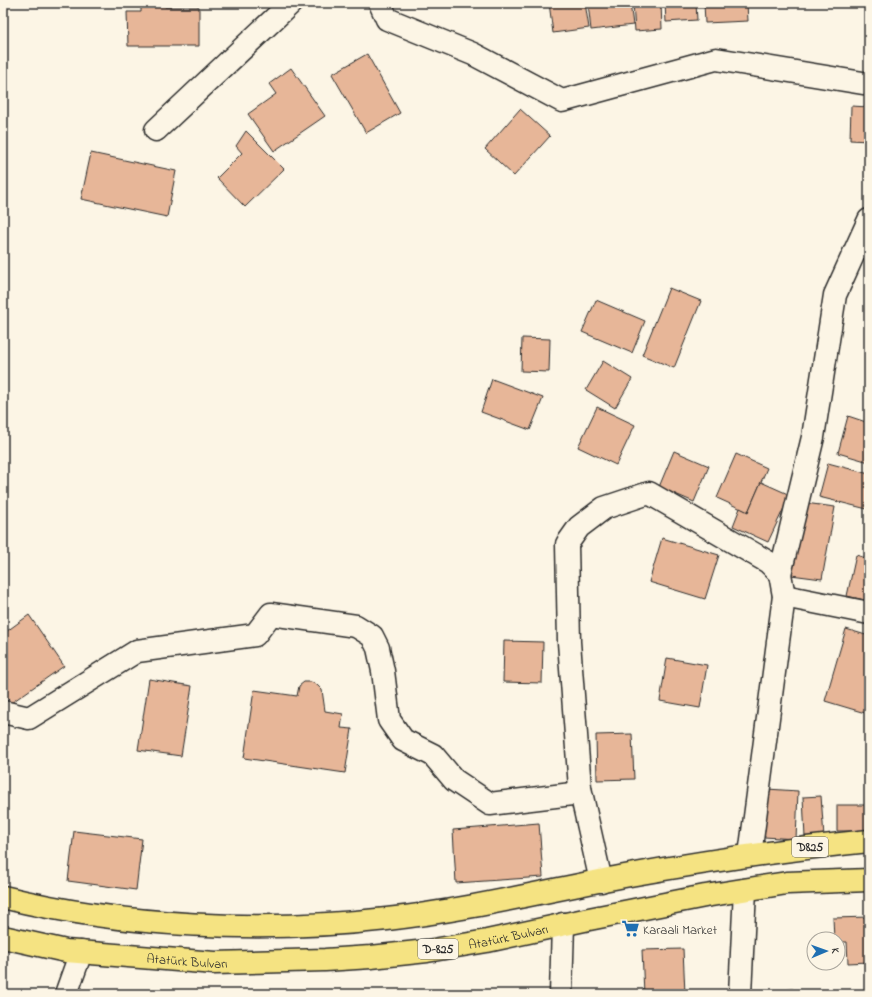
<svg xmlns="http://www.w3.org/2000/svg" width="872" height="997" font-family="'Indie Flower',sans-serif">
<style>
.building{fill:#e7b698;stroke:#2b2b2b}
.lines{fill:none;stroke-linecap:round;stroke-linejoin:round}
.street-casing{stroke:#2b2b2b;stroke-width:25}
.highway-casing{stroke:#2b2b2b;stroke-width:25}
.street{stroke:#fcf5e5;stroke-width:22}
.highway{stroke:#f5e382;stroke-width:22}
.labels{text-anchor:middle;stroke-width:4;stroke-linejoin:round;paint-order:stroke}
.shield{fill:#fcf5e5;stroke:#6a6863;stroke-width:1}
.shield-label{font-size:12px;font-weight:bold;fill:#2b2b2b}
.poi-label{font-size:13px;fill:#2b2b2b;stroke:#fcf5e5;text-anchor:start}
.street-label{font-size:13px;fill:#2b2b2b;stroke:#fcf5e5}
</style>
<rect width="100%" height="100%" fill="#fcf5e5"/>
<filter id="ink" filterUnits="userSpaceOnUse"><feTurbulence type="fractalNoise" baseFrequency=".025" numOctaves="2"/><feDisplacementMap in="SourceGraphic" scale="8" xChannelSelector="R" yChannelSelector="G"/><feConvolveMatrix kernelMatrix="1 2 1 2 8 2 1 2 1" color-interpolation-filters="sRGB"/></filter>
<g filter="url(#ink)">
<!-- building -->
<g class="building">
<polygon points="141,3 165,3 165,7 199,7 199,46 128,46 127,12 141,12"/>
<polygon points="549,3 585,3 589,28 553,33"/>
<polygon points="588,3 630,3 633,25 591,30"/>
<polygon points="633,3 661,3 662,29 635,31"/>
<polygon points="665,3 696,3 697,20 666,22"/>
<polygon points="704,3 747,3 748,21 705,23"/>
<polygon points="367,54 400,113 366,133 332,74"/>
<polygon points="291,68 325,116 274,151 248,114 276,94 269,84"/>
<polygon points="851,106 869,107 868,141 850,140"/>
<polygon points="520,109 550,136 514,176 485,149"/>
<polygon points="246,131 284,169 245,207 217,178 242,153 236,146"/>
<polygon points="91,153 176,171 167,217 81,199"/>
<polygon points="669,288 701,301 674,368 642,355"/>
<polygon points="596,300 645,321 632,353 582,332"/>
<polygon points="522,338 550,339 549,372 521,371"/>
<polygon points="603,361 632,379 615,408 586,390"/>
<polygon points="492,379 543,398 530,430 481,412"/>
<polygon points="597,407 635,425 616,465 578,447"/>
<polygon points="848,416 869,423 869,462 838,453"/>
<polygon points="674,451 709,466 694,502 659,487"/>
<polygon points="736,454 767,468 748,512 717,498"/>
<polygon points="828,463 869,474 869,499 867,509 819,497"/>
<polygon points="761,482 790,495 768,542 733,526 740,508 748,512"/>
<polygon points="805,503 835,507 822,579 791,575"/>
<polygon points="662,538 719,555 705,599 649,582"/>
<polygon points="856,555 869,559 869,601 847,596"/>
<polygon points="29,615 64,666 11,703 3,692 3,634"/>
<polygon points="846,629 869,636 869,699 865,713 825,701"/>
<polygon points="504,641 543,642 542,683 503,682"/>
<polygon points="667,658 707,665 700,708 660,701"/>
<polygon points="149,679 192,686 181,756 138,750"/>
<polygon points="304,682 311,682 317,685 322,690 325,711 343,714 341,728 352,729 345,773 244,758 254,690 297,696 299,686"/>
<polygon points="632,734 634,779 597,780 596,735"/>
<polygon points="767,789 798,791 796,839 764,837"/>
<polygon points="821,796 824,837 805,838 803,797"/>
<rect x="837" y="805" width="32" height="26"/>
<polygon points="539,823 543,877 456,883 453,830"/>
<polygon points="74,831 142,839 136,890 68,881"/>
<polygon points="869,917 869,962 848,963 847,942 838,942 838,939 834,939 833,918"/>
<polygon points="683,949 685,994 644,994 642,950"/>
<polygon points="793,989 793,994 758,994 758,992"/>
</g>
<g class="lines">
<defs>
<g id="street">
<polyline points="380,3 387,19 473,54 562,101 716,59 869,84"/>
<polyline points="156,130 291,3"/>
<polyline points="780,574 813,437 835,295 869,220"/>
<polyline points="784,596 869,613"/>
<polyline points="3,712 29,718 137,651 255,635 271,614 356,626 372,636 378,648 383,671 389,720 403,740 433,755 454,780 490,804 572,794 580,788"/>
<polyline points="601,881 580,788 569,642 567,544 579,527 604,508 649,493 768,562 780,574 784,596 750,855"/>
<polyline points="66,994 81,952"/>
<polyline points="561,994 563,924"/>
<polyline points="740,994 745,890"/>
</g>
<g id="highway">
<path d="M3 897C125 927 262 933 387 919 469 910 549 890 630 875 709 861 789 849 869 841"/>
<path id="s1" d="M3 937 66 951 215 963 325 960 371 957 427 951 487 941 589 919 705 896 787 883 869 880"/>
</g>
</defs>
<!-- street casing -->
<use href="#street" class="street-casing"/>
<!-- highway casing -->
<use href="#highway" class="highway-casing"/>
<!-- street -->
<use href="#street" class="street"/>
<!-- highway -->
<use href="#highway" class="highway"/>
</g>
</g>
<!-- icons -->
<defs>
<symbol id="supermarket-bare" viewBox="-9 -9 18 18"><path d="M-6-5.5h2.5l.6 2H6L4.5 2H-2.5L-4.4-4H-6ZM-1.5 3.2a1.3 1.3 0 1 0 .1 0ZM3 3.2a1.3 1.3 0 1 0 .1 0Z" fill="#1f6fb2" stroke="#fcf5e5" stroke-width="2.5" paint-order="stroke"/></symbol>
</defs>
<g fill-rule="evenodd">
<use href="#supermarket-bare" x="618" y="916" width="25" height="25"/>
</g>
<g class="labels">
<!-- shield labels -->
<g class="shield">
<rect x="792" y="837" width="36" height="20" rx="3"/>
<rect x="418" y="939" width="40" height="20" rx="3"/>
</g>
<g class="shield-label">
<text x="810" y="851">D825</text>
<text x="438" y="953">D-825</text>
</g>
<!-- poi labels -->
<g class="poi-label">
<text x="643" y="934">Karaali Market</text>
</g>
<!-- street labels -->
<g class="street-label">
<text dy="5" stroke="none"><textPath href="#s1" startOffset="509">Atatürk Bulvarı</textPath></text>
<text dy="5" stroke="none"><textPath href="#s1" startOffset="186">Atatürk Bulvarı</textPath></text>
</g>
</g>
<!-- margin -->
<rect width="872" height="997" fill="none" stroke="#fcf5e5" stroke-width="16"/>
<rect x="8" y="8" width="856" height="981" fill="none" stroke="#2b2b2b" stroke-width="1.5" filter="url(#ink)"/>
<!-- north arrow -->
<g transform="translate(826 951) rotate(88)"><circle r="19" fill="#fcf5e5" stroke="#a8a49b"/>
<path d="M0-3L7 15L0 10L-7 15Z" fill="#1f6fb2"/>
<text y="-6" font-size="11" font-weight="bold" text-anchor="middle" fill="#2b2b2b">K</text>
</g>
</svg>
